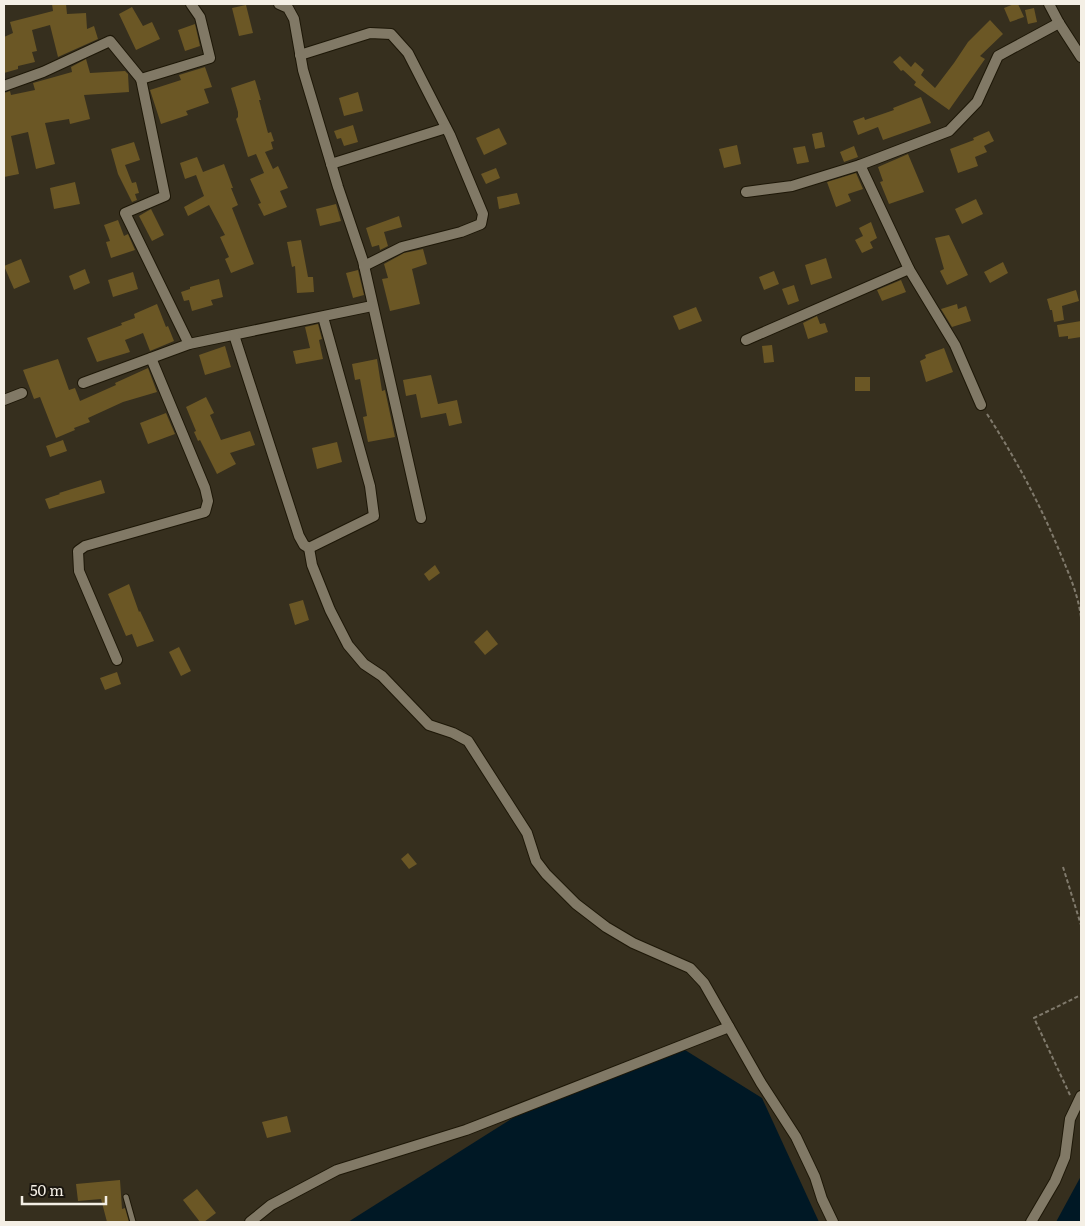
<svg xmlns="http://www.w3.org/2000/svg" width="1085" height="1226" font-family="Literata,serif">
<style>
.water{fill:#001825}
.building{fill:#6b5725}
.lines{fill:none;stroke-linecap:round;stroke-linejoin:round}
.lane-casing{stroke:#1d1707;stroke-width:7}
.street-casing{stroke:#1d1707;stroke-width:12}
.path{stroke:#807a6c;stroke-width:2;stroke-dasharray:4 2.5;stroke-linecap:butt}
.lane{stroke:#817966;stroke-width:5}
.street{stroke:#817966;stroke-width:10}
</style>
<rect width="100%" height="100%" fill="#362f1e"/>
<!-- water -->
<g class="water">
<polygon points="685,1050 762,1098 819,1222 348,1222 530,1107"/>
<polygon points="1081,1176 1081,1222 1056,1222"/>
</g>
<!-- building -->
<g class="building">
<polygon points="52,4 66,4 67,14 86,13 87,29 94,26 98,39 58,57 50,25 32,30 37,51 32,52 35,62 18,66 18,69 4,73 4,37 13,33 10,22 53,11"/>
<polygon points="1014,4 1018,4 1024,17 1010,22 1004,8"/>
<polygon points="246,5 253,33 239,36 232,8"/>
<polygon points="132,7 143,26 152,22 160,39 136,50 119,14"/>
<polygon points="1034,8 1037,22 1028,24 1025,10"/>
<polygon points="990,20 1003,34 980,56 985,59 949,110 914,85 916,82 903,70 901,71 893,62 900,56 911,67 915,62 924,70 921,75 935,88 954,63 968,42"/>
<polygon points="195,24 200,46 185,51 178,30"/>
<polygon points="86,59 90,73 125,71 128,74 129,92 84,95 90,119 70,124 69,119 45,123 55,164 36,169 28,132 11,136 19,174 4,177 4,93 10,91 11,95 35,90 33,83 72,72 71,67"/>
<polygon points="205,67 212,87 204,89 209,103 186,111 188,115 161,124 150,90 181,80 179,75"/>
<polygon points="255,80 261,100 259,100 268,133 271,132 274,141 271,142 273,149 265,152 273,169 278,166 288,188 280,191 287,207 264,216 258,204 261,203 250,179 264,173 256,154 248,157 236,119 238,117 238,112 231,88"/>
<polygon points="358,92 363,111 344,116 339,98"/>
<polygon points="921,97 931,123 883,140 878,127 858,135 853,121 864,117 865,120 894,110 893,108"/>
<polygon points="353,125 358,142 344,146 341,138 337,139 334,131"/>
<polygon points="499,128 507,144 484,155 476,138"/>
<polygon points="989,131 994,141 984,146 987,152 975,157 978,166 958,173 950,149 974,140 973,138"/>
<polygon points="822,132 825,147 815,149 812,134"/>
<polygon points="134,142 140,160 125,165 132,183 136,182 139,193 135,194 137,200 132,202 118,174 111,149"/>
<polygon points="737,145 741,164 724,168 719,149"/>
<polygon points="805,146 809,162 797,164 793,148"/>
<polygon points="854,146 858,157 844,162 840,152"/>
<polygon points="908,154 924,192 889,204 880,182 883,181 878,167"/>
<polygon points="197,157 203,172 224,164 233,188 231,188 238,205 232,208 254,264 231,273 225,259 229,257 220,237 225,235 209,205 188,216 184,207 204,196 196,175 185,179 180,163"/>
<polygon points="496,168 500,178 486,184 481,174"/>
<polygon points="856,173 863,189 848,194 851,201 836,207 827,182"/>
<polygon points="75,182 80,204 54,209 50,188"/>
<polygon points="517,193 520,204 499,209 497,197"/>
<polygon points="976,199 983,214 962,224 955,209"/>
<polygon points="336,204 341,221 320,226 316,209"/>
<polygon points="151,209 164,235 152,241 139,216"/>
<polygon points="399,216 402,227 384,232 388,246 380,250 379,245 372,247 366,228"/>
<polygon points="118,220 124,236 128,234 135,250 111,258 106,242 110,241 104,225"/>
<polygon points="871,222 877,238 870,242 873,248 862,253 855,240 863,236 859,228"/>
<polygon points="949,235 968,275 947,285 940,271 944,269 935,238"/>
<polygon points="301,240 308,277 313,277 314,292 297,293 295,266 292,267 287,242"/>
<polygon points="423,249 427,264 412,269 420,304 390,311 382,279 388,278 384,264 404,253"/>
<polygon points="826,258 832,278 811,285 805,265"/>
<polygon points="21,259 30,282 14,289 4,266"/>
<polygon points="1003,262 1008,273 990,283 984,272"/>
<polygon points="85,269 90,283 74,290 69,276"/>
<polygon points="358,270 364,295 353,298 346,273"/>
<polygon points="774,271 779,284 764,290 759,277"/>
<polygon points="133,272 138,289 113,297 108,280"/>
<polygon points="219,279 223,297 211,300 213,305 192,311 189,300 184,301 181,292 190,289 190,287"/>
<polygon points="901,280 906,292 882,301 877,290"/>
<polygon points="794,285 799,301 788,305 782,289"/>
<polygon points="1076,290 1079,301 1062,306 1064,320 1054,322 1052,310 1050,310 1047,299"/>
<polygon points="157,304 166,327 168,326 174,341 150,351 143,333 125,340 130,352 97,362 87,338 122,325 121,323 135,318 134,314"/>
<polygon points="957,304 958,309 966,306 971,321 952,327 941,309"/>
<polygon points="696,307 702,321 679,330 673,316"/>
<polygon points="817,316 820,324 825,323 828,332 808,339 803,323"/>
<polygon points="1081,321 1081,337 1068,339 1068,336 1059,337 1057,325"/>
<polygon points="318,324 322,339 319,340 323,359 296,364 293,351 310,348 305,327"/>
<polygon points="772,345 774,362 764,363 762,346"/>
<polygon points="225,346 231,367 205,375 199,355"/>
<polygon points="944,348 953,372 926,382 920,361 926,358 925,355"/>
<polygon points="58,359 69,390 75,388 80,401 116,385 115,383 148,368 157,392 123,402 88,418 90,422 74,428 75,430 56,438 40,397 34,399 23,370"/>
<polygon points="377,359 382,391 385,390 395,437 368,442 363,417 367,416 360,379 355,380 352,364"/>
<polygon points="431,375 438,404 457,400 462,423 449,426 446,413 421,418 416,394 406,396 403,380"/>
<rect x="855" y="377" width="15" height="14"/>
<polygon points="206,397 214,413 210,415 221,440 250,431 255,445 230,453 236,464 217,474 200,440 198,441 194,432 196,431 186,407"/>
<polygon points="166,413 175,434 148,444 140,423"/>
<polygon points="63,440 67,451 50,457 46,446"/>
<polygon points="337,442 342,462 317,469 312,448"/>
<polygon points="101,480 105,493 49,509 45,499 60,494 59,493"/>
<polygon points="435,565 440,573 429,581 424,574"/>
<polygon points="129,584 139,612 140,611 154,641 137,647 132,634 126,636 108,594"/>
<polygon points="303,600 309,620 295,625 289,604"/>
<polygon points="487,630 498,644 485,655 474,642"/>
<polygon points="179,647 191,671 181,676 169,652"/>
<polygon points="117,672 121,684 105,690 100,678"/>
<polygon points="408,853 417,864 409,869 401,859"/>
<polygon points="287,1116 291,1132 267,1138 262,1122"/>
<polygon points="120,1180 122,1209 125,1208 129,1222 107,1222 101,1199 78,1201 76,1184"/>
<polygon points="197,1189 216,1213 204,1222 200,1222 183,1200"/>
</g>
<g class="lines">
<defs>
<polyline id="lane" points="126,1197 133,1222"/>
<g id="street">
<polyline points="279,4 288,8 294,19 303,70 338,187 363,261 421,518"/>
<polyline points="1049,4 1059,23 1081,57"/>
<polyline points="300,55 370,33 391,34 408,53 450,135 483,214 481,224 461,232 402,247 364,266"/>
<polyline points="141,79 165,196 125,213 189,344 372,306"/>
<polyline points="4,86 43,72 110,41 141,79 210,58 200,17 191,4"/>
<polyline points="331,164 446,128"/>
<polyline points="860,165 909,269 955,345 981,405"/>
<polyline points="746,192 792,186 860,165 949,131 977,102 998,56 1059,23"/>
<polyline points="234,335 299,536 304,545 309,548 374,516 370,486 323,317"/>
<polyline points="746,340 909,269"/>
<polyline points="83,383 189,344"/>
<polyline points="4,400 22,393"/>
<polyline points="309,548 312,565 330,610 348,645 364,664 382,676 429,725 453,733 468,741 527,833 536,861 546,874 576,904 606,927 633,943 690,968 704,983 761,1083 796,1137 815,1177 822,1199 833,1222"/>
<polyline points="117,660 79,571 78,551 85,546 205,512 208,501 205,488 151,358"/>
<polyline points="250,1222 271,1205 337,1170 466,1130 729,1027"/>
<polyline points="1031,1222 1055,1181 1065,1157 1070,1119 1081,1096"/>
</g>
</defs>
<!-- lane casing -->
<use href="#lane" class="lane-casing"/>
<!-- street casing -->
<use href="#street" class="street-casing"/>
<!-- path -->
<g class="path">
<path d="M987 414C1016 459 1041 506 1061 555 1070 576 1078 595 1081 617"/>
<polyline points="1063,867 1081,925"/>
<polyline points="1070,1095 1034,1018 1081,995"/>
</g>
<!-- lane -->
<use href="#lane" class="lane"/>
<!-- street -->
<use href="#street" class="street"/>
</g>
<!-- border -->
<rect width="1085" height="1226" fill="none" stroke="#f4efe5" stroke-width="10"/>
<!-- scale -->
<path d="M22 1196v8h84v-8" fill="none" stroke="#f4efe5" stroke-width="2.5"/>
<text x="30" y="1196" font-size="15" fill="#f4efe5" stroke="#1b1710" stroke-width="4" paint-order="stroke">50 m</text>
</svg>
